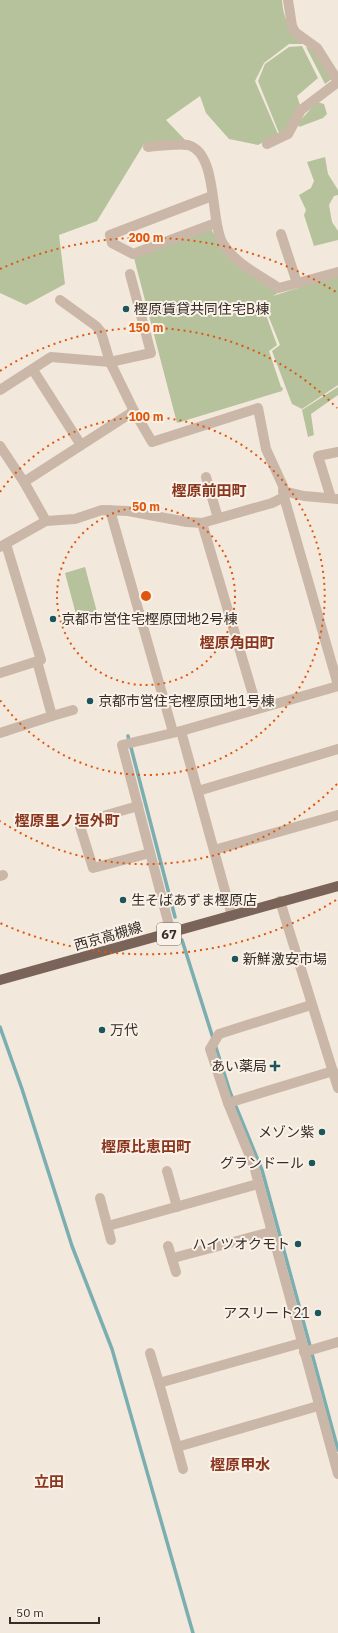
<svg xmlns="http://www.w3.org/2000/svg" width="338" height="1633" font-family="'IBM Plex Sans','Noto Sans JP',sans-serif">
<style>
.green{fill:#b5c29b}
.lines{fill:none;stroke-linecap:round;stroke-linejoin:round}
.stream{stroke:#7aaeb0;stroke-width:3.5}
.street{stroke:#cbb7a7;stroke-width:10}
.primary{stroke:#7a6358;stroke-width:10}
.ring{fill:none;stroke:#df570d;stroke-width:2;stroke-dasharray:2 4}
.poi-dot{fill:#1c565a;stroke:#faf2e8;stroke-width:1.5}
.labels{text-anchor:middle;stroke-width:4;stroke-linejoin:round;paint-order:stroke}
.shield{fill:#faf2e8;stroke:#726862;stroke-width:1}
.shield-label{font-size:13px;font-weight:bold;fill:#372d28}
.poi-label{font-size:14px;fill:#372d28;stroke:#faf2e8;text-anchor:start}
.street-label{font-size:14px;fill:#372d28;stroke:#faf2e8}
.neighbourhood-label{font-size:15px;font-weight:bold;fill:#89371f;stroke:#faf2e8}
.centre{fill:#df570d;stroke:#faf2e8;stroke-width:2}
.ring-label{font-size:12px;text-anchor:middle;font-weight:bold;fill:#df570d;stroke:#faf2e8;stroke-width:4;stroke-linejoin:round;paint-order:stroke}
</style>
<rect width="100%" height="100%" fill="#f3e8dc"/>
<!-- green -->
<g class="green">
<path d="M0 0H282C283 19 290 30 303 44H289L264 63 255 81 278 134 258 145 229 139 206 113 200 96 166 120 187 142 144 144 97 221 59 235 65 284 26 305 0 293Z"/>
<polygon points="302,46 318,78 297,96 300,105 286,130 279,133 258,81 265,64 289,47"/>
<polygon points="306,47 313,48 333,78 325,84"/>
<polygon points="317,102 324,104 327,114 323,118 299,127 298,123"/>
<polygon points="325,157 328,174 338,190 338,195 334,196 329,205 332,222 338,231 338,240 314,246 304,215 306,210 299,195 311,188 314,181 307,162"/>
<polygon points="211,229 225,253 276,287 278,293 273,296 338,275 338,385 302,409 292,404 272,351 280,345 262,300 261,301 277,345 269,351 281,387 283,388 282,391 177,423 134,258"/>
<polygon points="338,387 338,395 311,414 314,435 308,437 302,410"/>
<polygon points="85,567 97,612 77,618 65,573"/>
</g>
<g class="lines">
<!-- stream -->
<g class="stream">
<polyline points="128,736 175,917"/>
<polyline points="182,940 230,1092 262,1170 310,1346"/>
<polyline points="0,1027 22,1089 72,1246 112,1349 193,1633"/>
<polyline points="312,1354 338,1450"/>
</g>
<!-- street -->
<g class="street">
<polyline points="288,0 292,26 295,32 317,48 338,81"/>
<polyline points="267,144 288,134 301,110 338,82"/>
<path d="M148 147C159 146 178 143 188 145 218 153 210 219 222 242 234 263 259 275 279 288L338 272"/>
<polyline points="212,196 110,235 112,243 133,254 216,223"/>
<polyline points="281,234 297,283"/>
<polyline points="60,300 96,326 101,332 110,362 134,411 152,442 258,408 266,449 283,486 284,497 338,685"/>
<polyline points="33,370 81,445"/>
<polyline points="0,390 51,357 110,362 151,353 130,274"/>
<polyline points="0,446 24,482 46,521"/>
<polyline points="206,477 218,518"/>
<polyline points="24,482 134,411"/>
<polyline points="283,491 304,496 338,499"/>
<polyline points="331,498 318,456 338,452"/>
<polyline points="110,510 173,732"/>
<polyline points="202,523 257,708"/>
<polyline points="0,547 46,521 75,519 102,510 128,511 187,522 202,523 272,503 284,497"/>
<polyline points="0,673 41,660 6,544"/>
<polyline points="52,716 73,710"/>
<polyline points="181,731 232,916"/>
<polyline points="0,733 52,716 37,661"/>
<polyline points="198,791 338,749"/>
<polyline points="138,806 79,823 93,868 150,853"/>
<polyline points="214,850 338,815"/>
<polyline points="0,876 3,875"/>
<polyline points="280,901 338,1088"/>
<polyline points="171,933 122,745 181,731 338,686"/>
<polyline points="311,1005 219,1034 210,1049 228,1103 254,1166 338,1474"/>
<polyline points="228,1103 333,1071"/>
<polyline points="167,1171 177,1207"/>
<polyline points="100,1198 111,1240"/>
<polyline points="108,1226 258,1184"/>
<polyline points="168,1246 176,1272"/>
<polyline points="173,1258 271,1232"/>
<polyline points="301,1343 159,1383 177,1447 318,1406"/>
<polyline points="304,1352 338,1342"/>
<polyline points="150,1353 159,1383"/>
<polyline points="177,1447 183,1469"/>
</g>
<!-- primary -->
<polyline class="primary" points="0,980 338,886"/>
</g>
<!-- distance rings -->
<g class="ring">
<circle cx="146" cy="596" r="89"/>
<path d="M0 492A179 179 0 1 1 0 700"/>
<path d="M337 784A268 268 0 0 1 0 821M0 371A268 268 0 0 1 337 408"/>
<path d="M336 900A358 358 0 0 1 0 923M0 269A358 358 0 0 1 336 292"/>
</g>
<!-- markers -->
<g class="poi-dot">
<circle cx="126" cy="309" r="4"/>
<circle cx="53" cy="619" r="4"/>
<circle cx="90" cy="701" r="4"/>
<circle cx="123" cy="900" r="4"/>
<circle cx="235" cy="959" r="4"/>
<circle cx="102" cy="1030" r="4"/>
<path d="M273 1060h4v4h4v4h-4v4h-4v-4h-4v-4h4z"/>
<circle cx="322" cy="1132" r="4"/>
<circle cx="312" cy="1163" r="4"/>
<circle cx="298" cy="1244" r="4"/>
<circle cx="318" cy="1313" r="4"/>
</g>
<g class="labels">
<!-- shield labels -->
<rect class="shield" x="157" y="923" width="24" height="22" rx="3"/>
<g class="shield-label">
<text x="169" y="939">67</text>
</g>
<!-- poi labels -->
<g class="poi-label">
<text x="134" y="314">樫原賃貸共同住宅B棟</text>
<text x="61" y="624">京都市営住宅樫原団地2号棟</text>
<text x="98" y="706">京都市営住宅樫原団地1号棟</text>
<text x="131" y="905">生そばあずま樫原店</text>
<text x="243" y="964">新鮮激安市場</text>
<text x="110" y="1035">万代</text>
<text x="267" y="1071" text-anchor="end">あい薬局</text>
<text x="314" y="1137" text-anchor="end">メゾン紫</text>
<text x="304" y="1168" text-anchor="end">グランドール</text>
<text x="290" y="1249" text-anchor="end">ハイツオクモト</text>
<text x="310" y="1318" text-anchor="end">アスリート21</text>
</g>
<!-- street labels -->
<g class="street-label">
<text transform="translate(108 936) rotate(-16)" y="5">西京高槻線</text>
</g>
<!-- neighbourhood labels -->
<g class="neighbourhood-label">
<text x="209" y="496">樫原前田町</text>
<text x="237" y="648">樫原角田町</text>
<text x="67" y="826">樫原里ノ垣外町</text>
<text x="146" y="1152">樫原比恵田町</text>
<text x="240" y="1470">樫原甲水</text>
<text x="49" y="1487">立田</text>
</g>
</g>
<circle cx="146" cy="596" r="6" class="centre"/>
<g class="ring-label">
<text x="146" y="242">200 m</text>
<text x="146" y="332">150 m</text>
<text x="146" y="421">100 m</text>
<text x="146" y="511">50 m</text>
</g>
<!-- scale -->
<path d="M10 1617v6h89v-6" fill="none" stroke="#372d28" stroke-width="2"/>
<text x="16" y="1617" font-size="12" fill="#372d28" stroke="#faf2e8" stroke-width="3" paint-order="stroke">50 m</text>
</svg>
